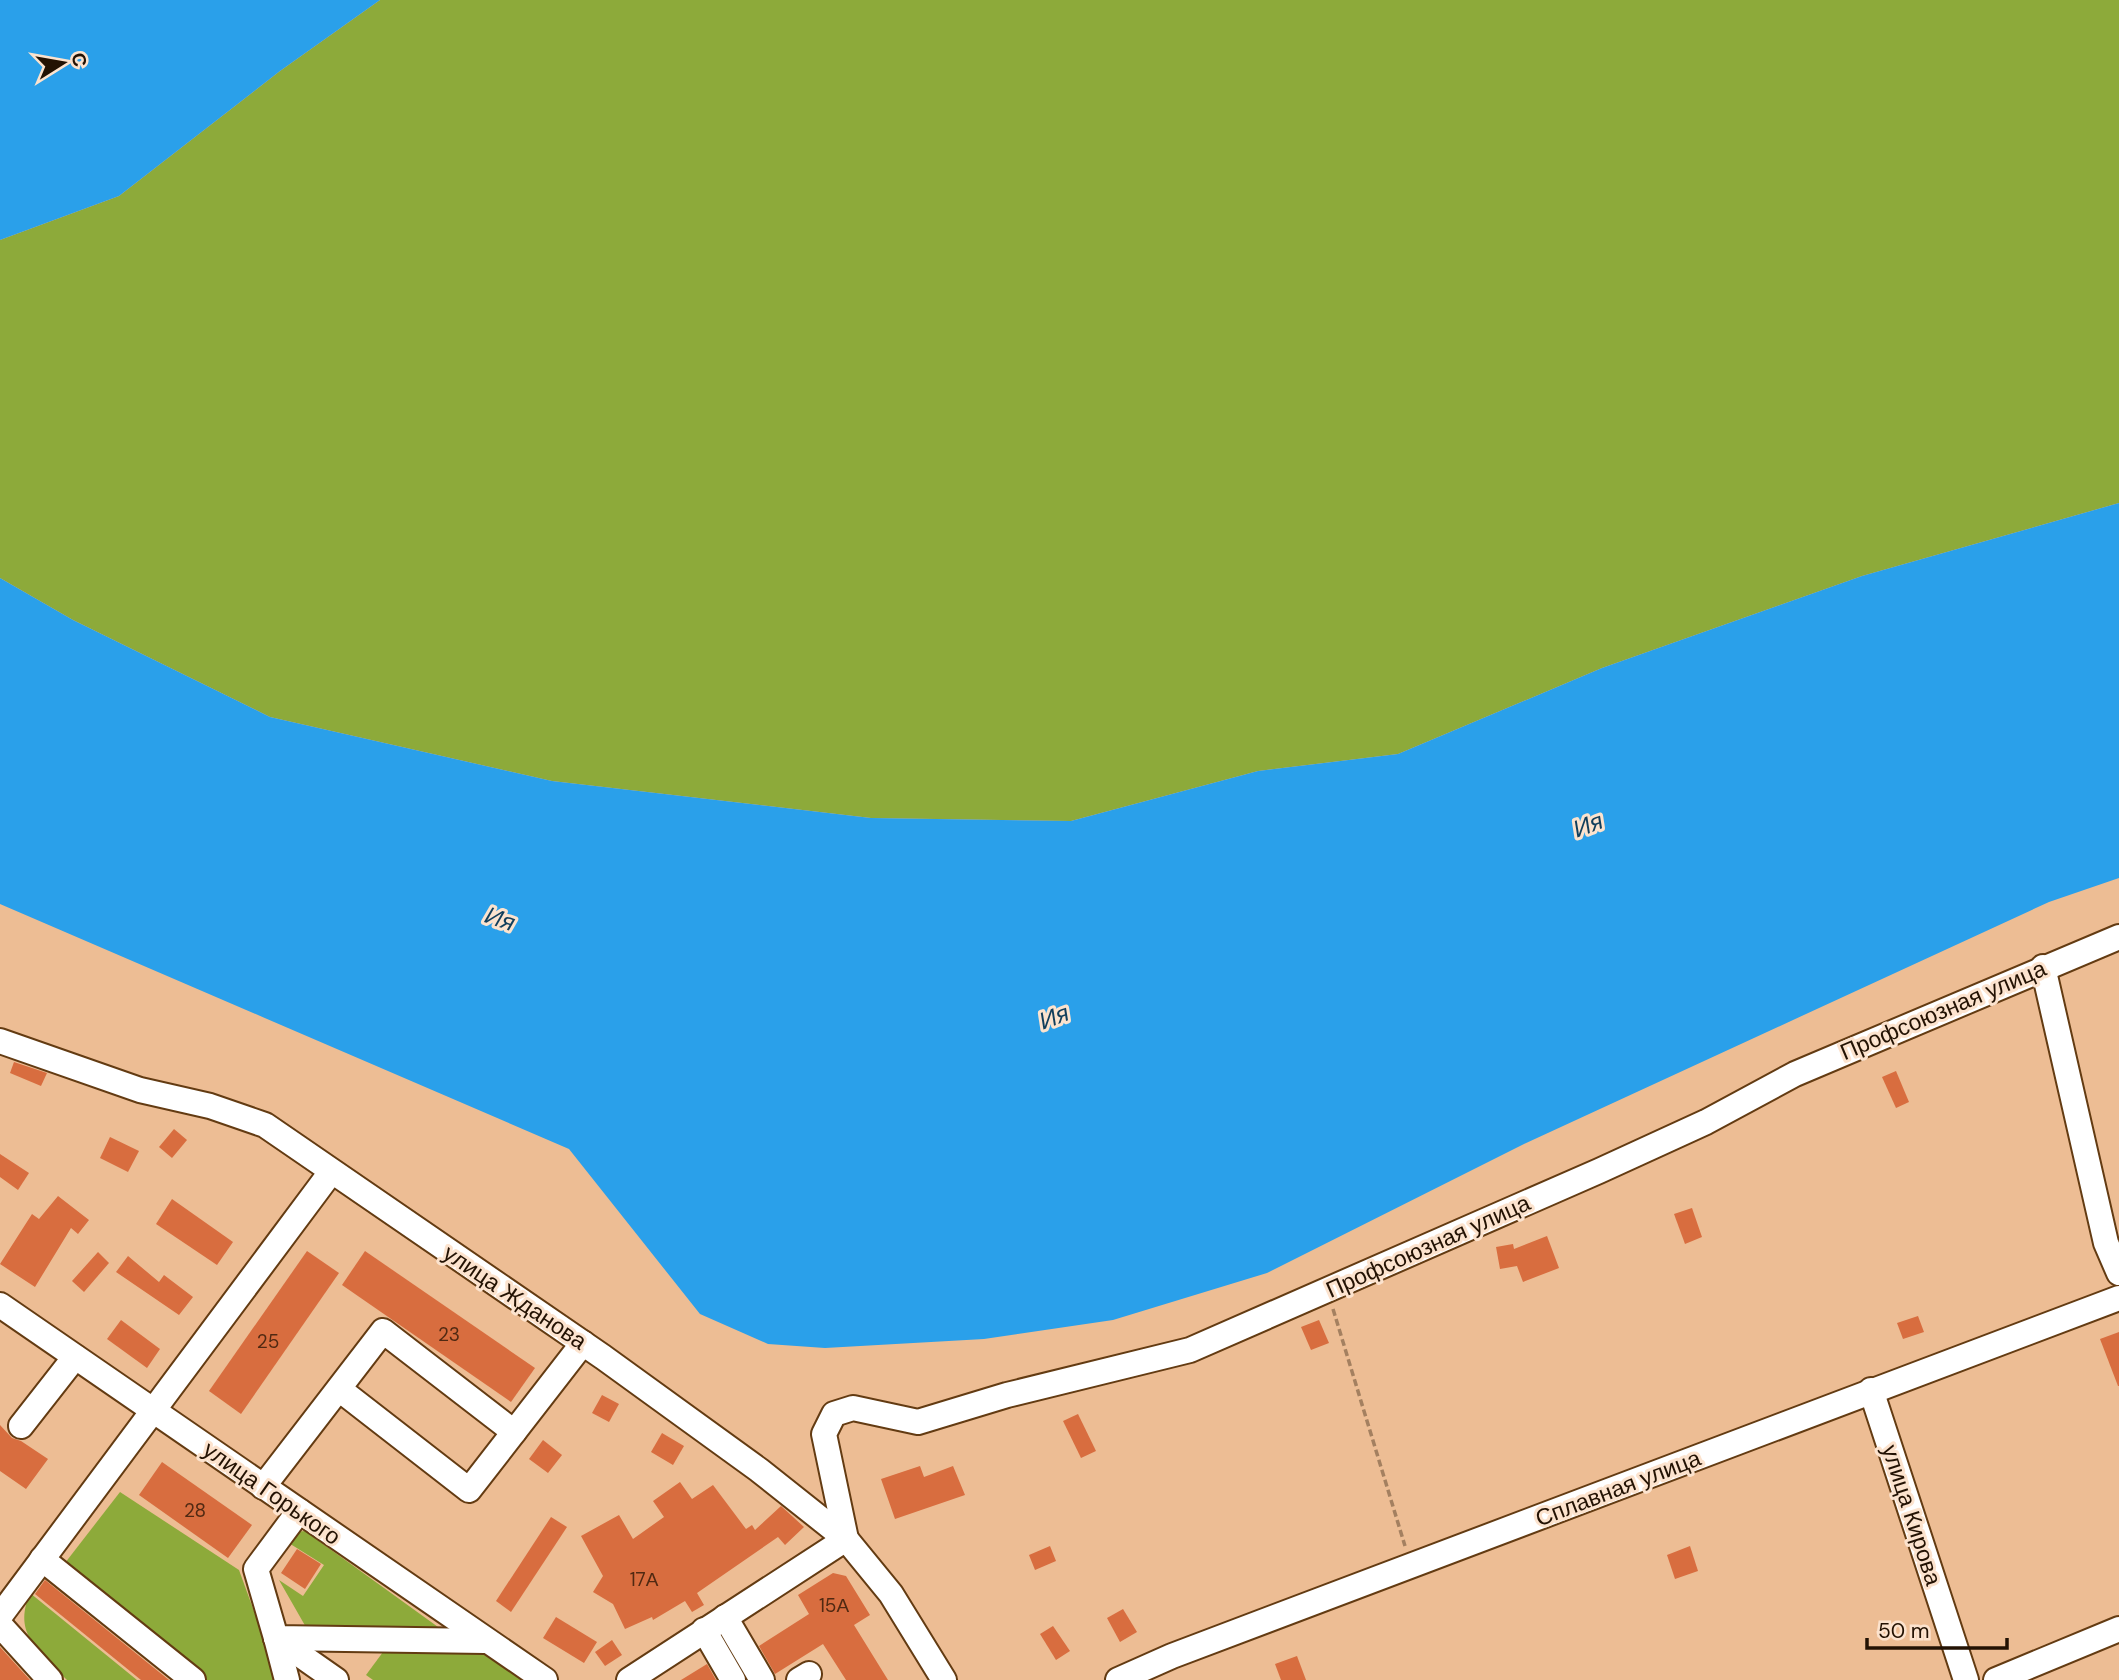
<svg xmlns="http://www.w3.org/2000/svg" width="2119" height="1680" font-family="'DM Sans',sans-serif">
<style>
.green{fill:#8daa3a}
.water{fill:#2aa0ea}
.building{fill:#d86d3f}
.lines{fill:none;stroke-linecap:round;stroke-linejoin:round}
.minor-casing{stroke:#633b12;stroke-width:28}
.path{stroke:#a48060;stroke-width:3.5;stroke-dasharray:7 3.5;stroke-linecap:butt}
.minor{stroke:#fff;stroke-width:24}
.labels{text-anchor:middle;stroke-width:6;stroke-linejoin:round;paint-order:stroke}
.number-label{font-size:19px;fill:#502912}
.street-label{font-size:23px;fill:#231203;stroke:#fce3ce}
.water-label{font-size:24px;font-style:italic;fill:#103e5c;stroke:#fce3ce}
</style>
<rect width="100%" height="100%" fill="#edbd94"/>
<!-- green -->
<g class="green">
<polygon points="380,0 2119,0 2119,503 1862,576 1602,668 1398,754 1258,771 1071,821 871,818 552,781 270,717 73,620 0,578 0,240 119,196 280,71"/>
<polygon points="120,1492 239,1570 279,1680 204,1680 65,1563"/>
<polygon points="305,1531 445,1632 307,1629 279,1580 303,1596 324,1565 284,1540 295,1532"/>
<path d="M30 1593 137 1680H67C40 1649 12 1636 30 1593Z"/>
<polygon points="383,1652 480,1652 522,1680 373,1680 366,1675"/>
</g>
<!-- water -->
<g class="water">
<polygon points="0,0 380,0 280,71 119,196 0,240"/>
<polygon points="2119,503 2119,878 2049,902 1524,1144 1267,1273 1113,1320 984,1339 825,1348 768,1344 700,1314 569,1149 0,904 0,578 73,620 270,717 552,781 871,818 1071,821 1258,771 1398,754 1602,668 1862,576"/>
</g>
<!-- building -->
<g class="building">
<polygon points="14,1062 47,1073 41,1086 10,1073"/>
<polygon points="1896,1071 1909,1102 1896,1108 1882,1077"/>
<polygon points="174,1129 187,1140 172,1158 159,1147"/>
<polygon points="110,1137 139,1151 128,1172 100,1158"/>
<polygon points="0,1154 29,1173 18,1190 0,1177"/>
<polygon points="58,1196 89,1220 78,1234 71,1228 35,1287 0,1264 32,1214 39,1219"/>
<polygon points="172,1199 233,1242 217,1265 156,1224"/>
<polygon points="1692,1208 1702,1237 1685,1244 1674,1214"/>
<polygon points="1547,1236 1559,1268 1523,1282 1517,1266 1500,1269 1496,1247 1513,1244 1514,1249"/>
<polygon points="307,1251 339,1273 241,1414 209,1391"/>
<polygon points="365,1251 535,1368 511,1402 342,1285"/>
<polygon points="98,1252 109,1263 84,1292 72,1281"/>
<polygon points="128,1256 159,1282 164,1275 193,1297 179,1315 116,1272"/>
<polygon points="1918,1316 1924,1332 1903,1339 1897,1323"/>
<polygon points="121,1320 160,1349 147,1368 107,1339"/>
<polygon points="1319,1320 1329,1343 1311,1350 1301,1327"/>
<polygon points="2119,1332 2119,1386 2118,1386 2100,1339"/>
<polygon points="602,1395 619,1404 609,1422 592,1413"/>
<polygon points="1078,1414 1096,1451 1081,1458 1063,1421"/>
<polygon points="0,1425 12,1438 21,1441 48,1459 26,1489 0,1471"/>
<polygon points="662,1433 684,1446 673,1465 651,1452"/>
<polygon points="543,1440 562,1455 548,1473 529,1459"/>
<polygon points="162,1462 252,1525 228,1558 139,1495"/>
<polygon points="920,1466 924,1477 953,1466 965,1495 895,1519 881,1479"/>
<polygon points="680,1482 692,1499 713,1485 746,1529 752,1525 755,1530 781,1506 804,1527 785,1545 778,1537 697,1593 704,1605 692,1612 685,1601 653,1620 652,1617 625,1629 613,1604 593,1592 603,1576 581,1536 619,1515 633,1539 664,1517 653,1501"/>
<polygon points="551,1517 567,1527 511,1612 496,1601"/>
<polygon points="1050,1546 1056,1561 1035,1570 1029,1555"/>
<polygon points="1690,1546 1698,1571 1675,1579 1667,1555"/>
<polygon points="297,1549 321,1564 305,1589 281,1573"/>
<polygon points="833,1573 846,1576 870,1615 854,1625 888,1680 846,1680 823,1644 775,1674 759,1646 809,1614 798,1595"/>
<polygon points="45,1580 169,1680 141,1680 35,1594"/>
<polygon points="1123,1609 1137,1632 1120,1642 1107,1618"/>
<polygon points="556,1617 597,1642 584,1663 543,1638"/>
<polygon points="1053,1626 1070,1651 1056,1660 1040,1634"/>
<polygon points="612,1640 622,1655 605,1666 595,1652"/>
<polygon points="0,1647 30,1680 0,1680"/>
<polygon points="1297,1656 1306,1680 1281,1680 1275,1664"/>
<polygon points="707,1664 716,1680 681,1680"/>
</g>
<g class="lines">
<defs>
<g id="minor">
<polyline points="2043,967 2106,1243 2119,1273"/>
<polyline points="0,1041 140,1090 210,1106 265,1125 603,1357 759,1470 846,1539 891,1594 944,1680"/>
<polyline points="0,1305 545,1680"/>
<polyline points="339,1389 469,1490 514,1432"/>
<polyline points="1871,1390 1966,1680"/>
<polyline points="21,1426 75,1357"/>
<polyline points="263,1487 383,1331 514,1432 583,1343"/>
<polyline points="299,1511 256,1569 276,1638 485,1641"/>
<polyline points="42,1559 193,1680"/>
<polyline points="0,1616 331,1172"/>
<polyline points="725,1617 762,1680"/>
<polyline points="0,1625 50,1680"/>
<polyline points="704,1630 733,1680"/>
<polyline points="276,1638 336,1680"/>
<polyline points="276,1638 287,1680"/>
<polyline points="629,1680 846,1539 824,1434 834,1414 853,1408 918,1422 1007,1395 1190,1350 1599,1171 1706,1122 1795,1074 2119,937"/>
<polyline points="799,1680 809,1674"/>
<polyline points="1118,1680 1172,1656 2119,1298"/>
<polyline points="1996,1680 2119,1629"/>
</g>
</defs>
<!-- minor casing -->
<use href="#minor" class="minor-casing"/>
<!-- path -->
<polyline class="path" points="1333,1309 1405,1546"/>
<!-- minor -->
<use href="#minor" class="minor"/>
</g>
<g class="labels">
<!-- number labels -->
<g class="number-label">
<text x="449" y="1341">23</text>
<text x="268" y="1348">25</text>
<text x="195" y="1517">28</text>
<text x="644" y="1586">17А</text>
<text x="834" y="1612">15А</text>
</g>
<!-- street labels -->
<g class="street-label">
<text transform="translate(1943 1010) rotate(-23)" y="8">Профсоюзная улица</text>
<text transform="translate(1428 1246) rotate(-24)" y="8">Профсоюзная улица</text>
<text transform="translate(515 1297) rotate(34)" y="8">улица Жданова</text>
<text transform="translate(1618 1488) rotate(-21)" y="8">Сплавная улица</text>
<text transform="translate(272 1493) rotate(35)" y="8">улица Горького</text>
<text transform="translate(1912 1515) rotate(72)" y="8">улица Кирова</text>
</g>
<!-- water labels -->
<g class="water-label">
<text transform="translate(1588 825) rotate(-20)" y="8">Ия</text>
<text transform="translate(500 919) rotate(19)" y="8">Ия</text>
<text transform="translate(1054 1017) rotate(-20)" y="8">Ия</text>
</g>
</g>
<!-- north arrow -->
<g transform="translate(63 63) rotate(79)" stroke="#fce3ce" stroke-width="5" paint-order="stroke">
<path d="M0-5L12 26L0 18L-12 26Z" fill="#231203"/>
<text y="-10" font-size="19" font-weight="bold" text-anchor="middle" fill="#231203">С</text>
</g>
<!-- scale -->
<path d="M1867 1638v10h140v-10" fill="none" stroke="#231203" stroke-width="3.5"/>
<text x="1878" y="1638" font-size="21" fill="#231203" stroke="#fce3ce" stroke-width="5" paint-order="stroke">50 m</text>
</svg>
